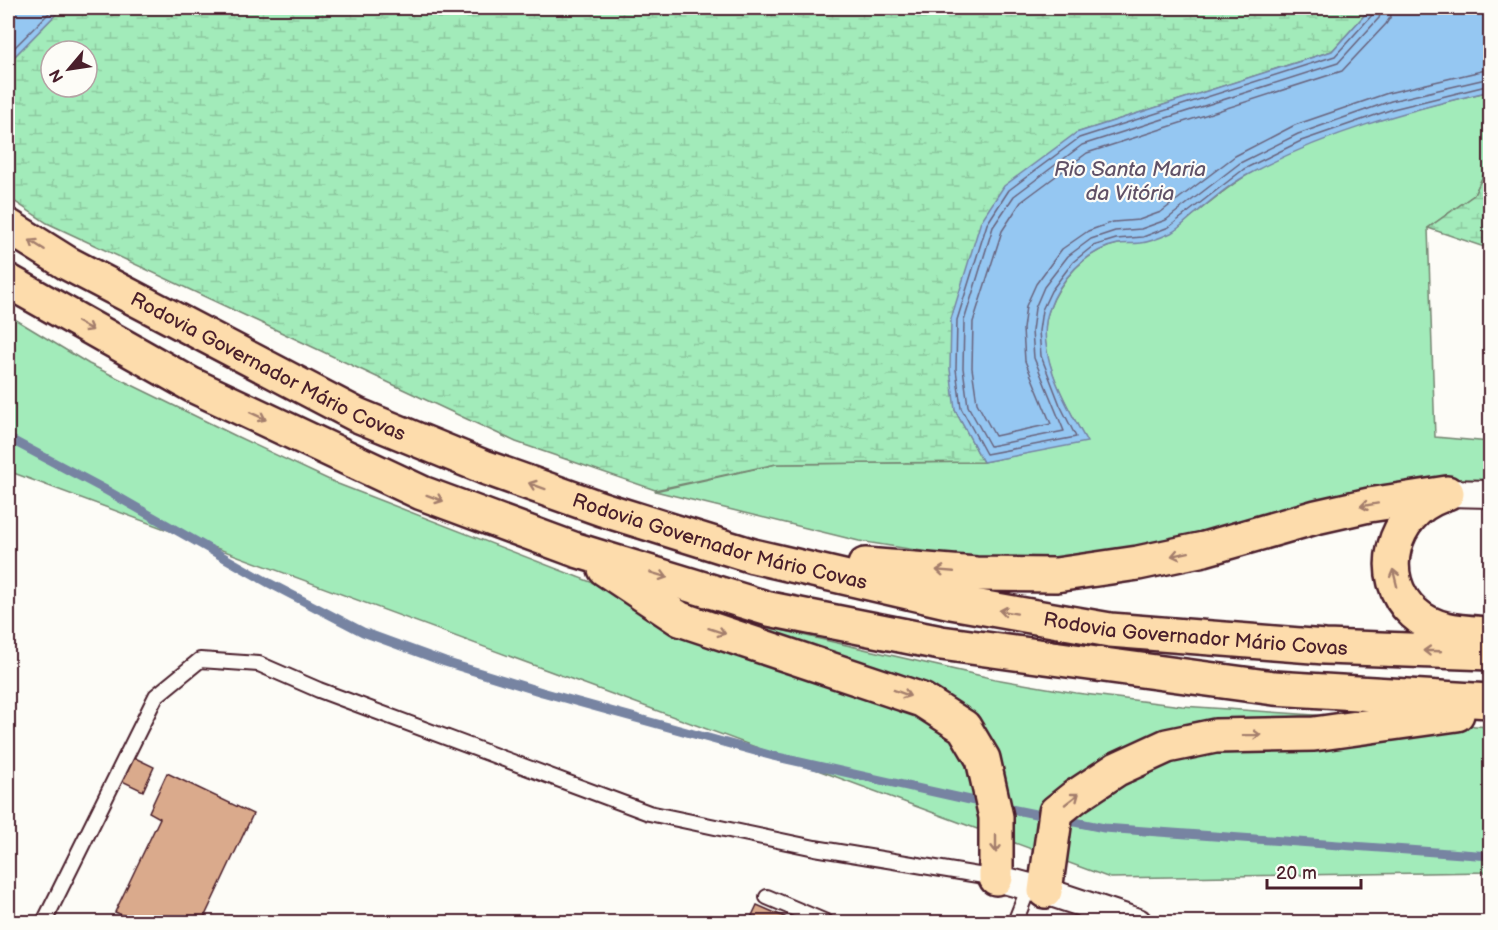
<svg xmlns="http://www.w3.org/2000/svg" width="1498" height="930" font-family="'Balsamiq Sans',sans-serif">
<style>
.grass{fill:#a2ebba;stroke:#768572;stroke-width:1.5}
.wetland{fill:url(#wetland-marsh);stroke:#768572;stroke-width:1.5;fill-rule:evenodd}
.water{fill:#95c7f2;stroke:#7784a2;stroke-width:1.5}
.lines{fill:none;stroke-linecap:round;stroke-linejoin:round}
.shore{stroke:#68627b;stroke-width:1.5}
.stream{stroke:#7784a2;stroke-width:9}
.building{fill:#daaa8c;stroke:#4a1f2b;stroke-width:1.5}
.lane-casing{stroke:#4a1f2b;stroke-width:18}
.street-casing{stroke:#4a1f2b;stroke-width:30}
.highway-casing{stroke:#4a1f2b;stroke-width:38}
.lane{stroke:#fdfcf7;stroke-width:14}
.street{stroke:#fdfcf7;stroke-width:26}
.highway{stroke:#fddcac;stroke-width:33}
.oneway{stroke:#a47e6c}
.labels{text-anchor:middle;stroke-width:4.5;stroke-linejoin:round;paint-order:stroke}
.street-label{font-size:20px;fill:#4a1f2b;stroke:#fdfcf7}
.water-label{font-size:21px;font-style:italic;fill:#605167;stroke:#fdfcf7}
</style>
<defs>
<pattern id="wetland-marsh" width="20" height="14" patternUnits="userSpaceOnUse" patternTransform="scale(1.5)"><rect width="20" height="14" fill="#a2ebba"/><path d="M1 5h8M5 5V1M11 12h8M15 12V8" fill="none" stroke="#8dc9a0"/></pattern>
</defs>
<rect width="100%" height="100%" fill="#fdfcf7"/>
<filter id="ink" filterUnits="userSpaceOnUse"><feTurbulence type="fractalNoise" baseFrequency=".0167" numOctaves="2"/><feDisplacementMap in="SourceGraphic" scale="12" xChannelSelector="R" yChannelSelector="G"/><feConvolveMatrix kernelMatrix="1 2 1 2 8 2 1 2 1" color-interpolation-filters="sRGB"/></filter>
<g filter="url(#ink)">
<!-- grass -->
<g class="grass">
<path d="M1490 91V161L1474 195 1428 228 1435 437 1490 442V487L1281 521 1022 567 859 541 655 491 776 464 983 462 1086 441C1067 406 1033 351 1049 310 1060 280 1086 250 1118 244 1139 241 1152 242 1171 232 1180 228 1188 219 1196 213 1212 200 1229 186 1247 175 1315 131 1412 110 1490 91Z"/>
<polygon points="8,315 89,364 238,437 338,484 619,593 995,679 1076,693 1182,706 1490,727 1490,872 1110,878 8,471"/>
</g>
<!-- wetland -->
<g class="wetland">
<path d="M62 8H1371L1332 51 1076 133 955 410 983 462 776 464 655 490 516 442 47 223 8 197V63ZM51 51H87V87H51Z"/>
<polygon points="1490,161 1490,249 1428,228 1474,195"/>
</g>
<!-- water -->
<g class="water">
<polygon points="8,8 62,8 8,63"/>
<path d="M1371 8H1490V91C1406 111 1328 132 1251 173 1231 183 1213 199 1196 213 1188 219 1180 228 1171 233 1162 237 1150 242 1141 243 1133 244 1125 243 1118 244 1086 250 1059 280 1049 310 1034 352 1067 406 1087 442L983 462 955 410 950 369 951 319 981 221 1004 186 1076 133 1332 51Z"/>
</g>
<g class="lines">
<!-- shore -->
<g class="shore">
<polyline points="1375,8 1373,14 1335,56 1079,138 1009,190 987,224 957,320 956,369 961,408 986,454 1076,437 1060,405 1041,356 1039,331 1042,310 1051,291 1073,262 1093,246 1116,239 1143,237 1169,227 1244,169 1301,141 1393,109 1490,85"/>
<polyline points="1382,8 1379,18 1338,63 1082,145 1014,196 993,227 964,321 963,368 968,406 990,446 1064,431 1034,358 1032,331 1035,308 1044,287 1068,256 1091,239 1115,231 1141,229 1166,220 1240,163 1298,134 1391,101 1490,78"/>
<polyline points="1391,8 1391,16 1386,24 1342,71 1087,153 1021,202 1002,231 973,322 972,368 977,403 995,436 1051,424 1025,361 1023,329 1026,306 1036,284 1062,249 1088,231 1113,222 1139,220 1161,212 1235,156 1295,125 1388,93 1490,69"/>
<polyline points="8,54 54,8"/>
</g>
<!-- stream -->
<g class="stream">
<polyline points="8,438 104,489 269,583 363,632 445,662 542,692 773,756 988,804"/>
<polyline points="1001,807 1104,828 1490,856"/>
</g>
</g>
<!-- building -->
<g class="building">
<polygon points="133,757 154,767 143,791 122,781"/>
<polygon points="167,773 253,814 202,922 138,922 115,912 160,818 149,812"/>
<polygon points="757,905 796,922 749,922"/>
</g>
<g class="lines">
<defs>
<g id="lane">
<polyline points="767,897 826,922"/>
<polyline points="44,922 156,696 200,660 259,664 319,690 649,813 815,848 996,878"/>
<polyline points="1015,922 1029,887"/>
</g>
<g id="street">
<polyline points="1447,493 1490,494"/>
<polyline points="996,878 1045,891 1138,922"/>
</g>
<g id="highway">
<path id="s1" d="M8 226 67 263 357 415 484 467 602 509 753 556 951 602 1110 630 1325 647 1490 653"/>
<polyline points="8,281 192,385 422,493 576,550 769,609 941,643 1274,688 1490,701"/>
<path d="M1440 496C1393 513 1374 577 1414 613 1434 632 1463 632 1489 634"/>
<polyline points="865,565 976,574 1056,575 1138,563 1204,549 1316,517 1369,505 1447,493"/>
<polyline points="605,569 680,619 922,700 964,727 983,759 996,817 996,878"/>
<polyline points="1045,891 1056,812 1076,796 1117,769 1167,746 1215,736 1314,734 1457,714"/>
</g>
</defs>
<!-- lane casing -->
<use href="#lane" class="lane-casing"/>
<!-- street casing -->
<use href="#street" class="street-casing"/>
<!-- highway casing -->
<use href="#highway" class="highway-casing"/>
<!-- lane -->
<use href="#lane" class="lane"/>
<!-- street -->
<use href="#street" class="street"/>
<!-- highway -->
<use href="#highway" class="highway"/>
</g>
<!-- one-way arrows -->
<defs><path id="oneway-shaft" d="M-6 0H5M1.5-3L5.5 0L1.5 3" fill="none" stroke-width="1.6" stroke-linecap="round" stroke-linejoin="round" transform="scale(1.5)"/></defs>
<g class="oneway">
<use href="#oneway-shaft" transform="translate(37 245) rotate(-148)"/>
<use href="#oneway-shaft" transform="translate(85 326) rotate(29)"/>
<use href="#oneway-shaft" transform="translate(258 416) rotate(25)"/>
<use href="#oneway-shaft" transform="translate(537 486) rotate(-160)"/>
<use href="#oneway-shaft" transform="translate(435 498) rotate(20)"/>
<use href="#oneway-shaft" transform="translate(1369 505) rotate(170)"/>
<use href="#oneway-shaft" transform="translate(1180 554) rotate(168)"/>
<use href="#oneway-shaft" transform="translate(945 571) rotate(-175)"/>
<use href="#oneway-shaft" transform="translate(659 575) rotate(17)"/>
<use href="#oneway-shaft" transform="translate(1395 578) rotate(-104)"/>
<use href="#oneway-shaft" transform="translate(1008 612) rotate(-170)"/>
<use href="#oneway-shaft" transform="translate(717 631) rotate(18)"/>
<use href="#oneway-shaft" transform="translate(1432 651) rotate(-178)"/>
<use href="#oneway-shaft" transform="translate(902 693) rotate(20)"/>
<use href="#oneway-shaft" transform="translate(1252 735) rotate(-1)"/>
<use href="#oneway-shaft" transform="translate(1072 799) rotate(-38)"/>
<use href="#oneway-shaft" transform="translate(996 844) rotate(90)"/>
</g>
</g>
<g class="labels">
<!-- street labels -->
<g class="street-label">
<text dy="7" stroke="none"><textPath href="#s1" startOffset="296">Rodovia Governador Mário Covas</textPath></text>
<text dy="7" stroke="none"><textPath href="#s1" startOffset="782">Rodovia Governador Mário Covas</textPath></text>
<text dy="7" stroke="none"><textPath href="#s1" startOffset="1268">Rodovia Governador Mário Covas</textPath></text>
</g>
<!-- water labels -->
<g class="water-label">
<text x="1130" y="176">Rio Santa Maria<tspan x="1130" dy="24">da Vitória</tspan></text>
</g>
</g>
<!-- margin -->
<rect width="1498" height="930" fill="none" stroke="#fdfcf7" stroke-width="30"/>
<rect x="15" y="15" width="1468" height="900" fill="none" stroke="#4a1f2b" stroke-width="2" filter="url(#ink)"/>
<!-- north arrow -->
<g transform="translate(69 69) rotate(241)"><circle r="28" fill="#fdfcf7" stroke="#b5a4a5" stroke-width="1.5"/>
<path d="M0-4.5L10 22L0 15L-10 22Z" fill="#4a1f2b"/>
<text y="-9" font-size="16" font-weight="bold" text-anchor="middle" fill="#4a1f2b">N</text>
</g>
<!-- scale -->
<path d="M1267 879v9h94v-9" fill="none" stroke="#4a1f2b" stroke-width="3"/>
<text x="1276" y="879" font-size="18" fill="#4a1f2b" stroke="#fdfcf7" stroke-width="4.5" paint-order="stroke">20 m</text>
</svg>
